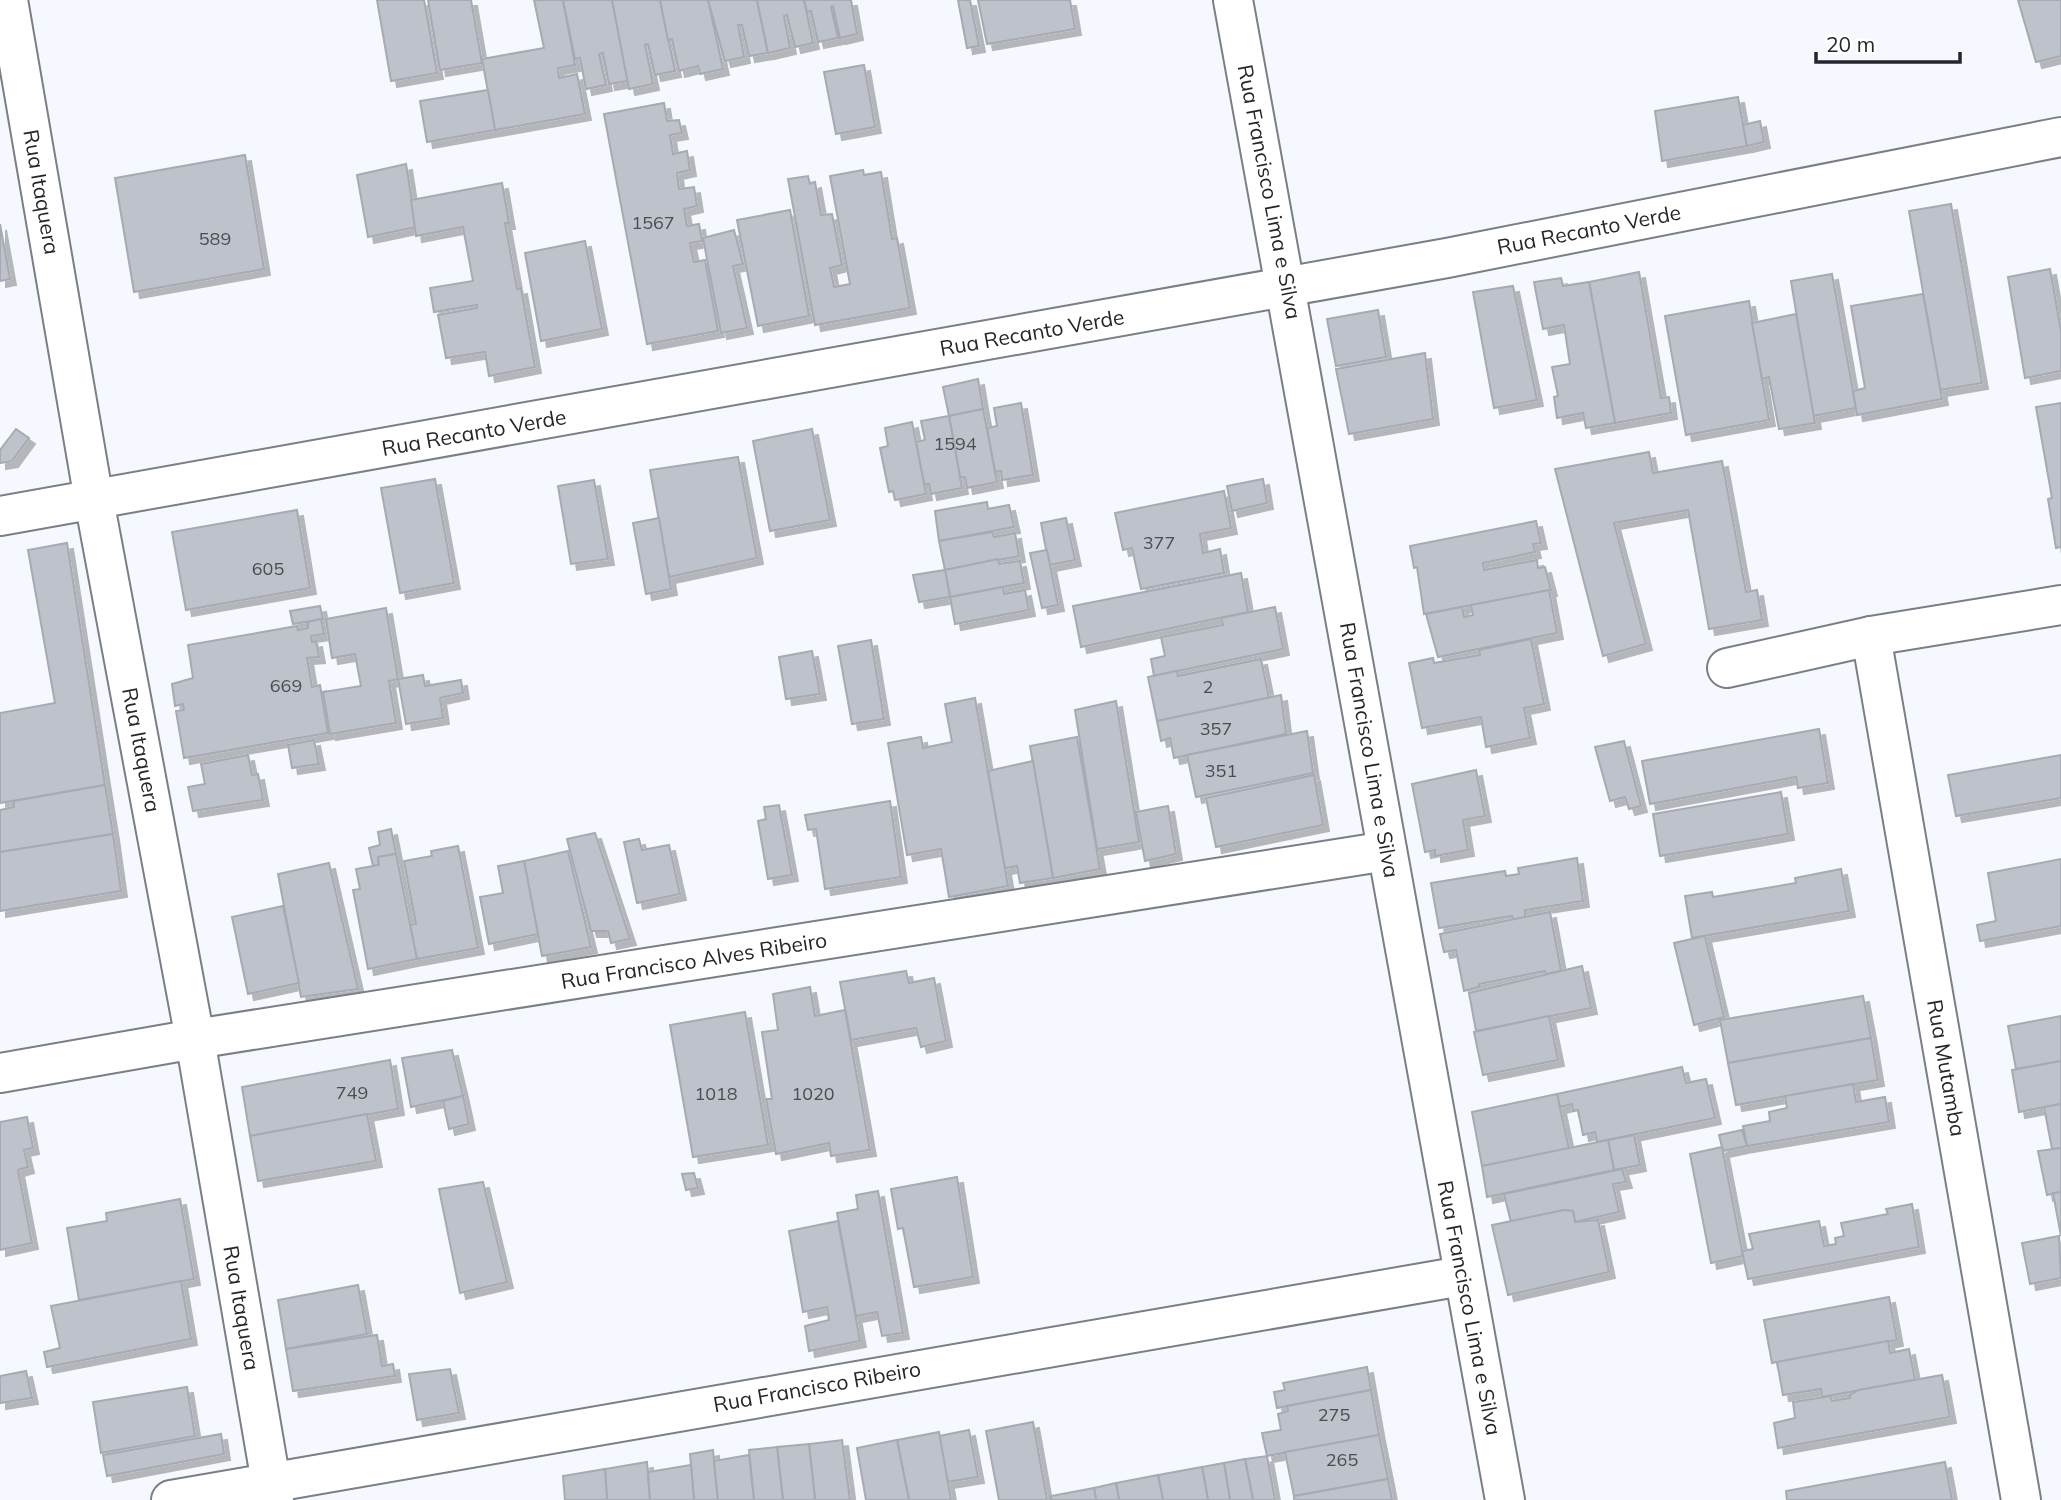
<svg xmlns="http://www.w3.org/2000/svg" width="2061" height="1500" font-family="Mulish,sans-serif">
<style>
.building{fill:#bec2cb;stroke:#a6aab2;stroke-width:2;filter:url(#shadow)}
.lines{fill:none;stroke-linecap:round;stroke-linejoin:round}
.street-casing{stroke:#7a7e86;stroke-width:42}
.street{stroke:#fff;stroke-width:38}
.labels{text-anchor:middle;stroke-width:5;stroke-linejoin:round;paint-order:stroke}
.number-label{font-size:18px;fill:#4a4d52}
.street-label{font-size:21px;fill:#242629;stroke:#fff}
</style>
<defs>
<filter id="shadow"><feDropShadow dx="6" dy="6" stdDeviation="0" flood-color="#0004"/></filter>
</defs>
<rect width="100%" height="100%" fill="#f5f8fe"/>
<!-- building -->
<g class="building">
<polygon points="377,0 424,0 437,73 391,81"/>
<polygon points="428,0 471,0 482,63 440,70"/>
<polygon points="534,0 563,0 575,65 558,68 559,78 577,74 585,114 495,130 482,59 544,48"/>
<polygon points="563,0 612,0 628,81 609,84 603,53 599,54 606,85 586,89 580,58 575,59"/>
<polygon points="612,0 660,0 675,71 655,75 648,44 645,45 653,84 629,89"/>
<polygon points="660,0 708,0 723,69 700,74 698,66 679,71 672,39 668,40"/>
<polygon points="708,0 757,0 768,53 749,56 742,25 738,25 744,57 725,61"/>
<polygon points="757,0 804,0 813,43 795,47 787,15 784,16 790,48 768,53"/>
<polygon points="804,0 851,0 857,34 840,38 833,6 831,7 838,38 818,42 811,11 807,12"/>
<polygon points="958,0 970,0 979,46 967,48"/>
<polygon points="978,0 1070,0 1075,29 987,44"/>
<polygon points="2018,0 2061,0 2061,56 2036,62"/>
<polygon points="864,65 875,127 836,134 824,72"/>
<polygon points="488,90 495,130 427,142 420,101"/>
<polygon points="1738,97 1747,146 1662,161 1655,111"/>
<polygon points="664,103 667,121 679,120 682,133 670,135 673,154 687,151 690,170 677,173 679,189 694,187 697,206 684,209 687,226 699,224 702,241 690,243 694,262 705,260 718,331 647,344 604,114"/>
<polygon points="1760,121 1764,142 1747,146 1743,125"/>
<polygon points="245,155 264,269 134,292 115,178"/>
<polygon points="406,164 416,227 368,237 357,175"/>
<polygon points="863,170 864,175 881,172 892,239 897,238 910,308 815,325 788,179 808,176 810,184 815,182 821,215 832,214 842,265 830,268 834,287 850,284 830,176"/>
<polygon points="502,183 509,223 505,223 517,289 521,288 535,367 489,376 485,352 446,358 438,315 477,308 477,305 434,312 430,288 473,281 463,227 416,236 411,200"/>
<polygon points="1951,204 1982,383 1940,390 1909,211"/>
<polygon points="790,210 809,316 758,326 737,220"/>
<polygon points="0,224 10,279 0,281"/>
<polygon points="734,230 743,264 733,266 747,328 721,333 703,238"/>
<polygon points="585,241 602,329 541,341 525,253"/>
<polygon points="2050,269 2061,331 2061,371 2025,378 2008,277"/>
<polygon points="1639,272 1661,398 1669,397 1671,413 1615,423 1589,282"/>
<polygon points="1832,274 1856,408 1813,416 1791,281"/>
<polygon points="1561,278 1563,286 1589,282 1615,423 1586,428 1583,413 1557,418 1554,397 1558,396 1552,367 1570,364 1564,325 1543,329 1534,282"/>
<polygon points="1513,286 1537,400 1494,408 1473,292"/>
<polygon points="1923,294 1942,399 1857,415 1853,391 1865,388 1851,306"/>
<polygon points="1749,301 1769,420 1686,435 1665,316"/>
<polygon points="1378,310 1386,357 1336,366 1327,319"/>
<polygon points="1796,314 1815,423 1779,429 1769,377 1762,379 1752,323"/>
<polygon points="1425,353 1433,419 1349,434 1336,369"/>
<polygon points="978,379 983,409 949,416 943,387"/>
<polygon points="1021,403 1033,475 1002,480 1001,471 995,472 987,428 997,426 994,408"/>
<polygon points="2061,403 2061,547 2056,548 2048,499 2052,498 2036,407"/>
<polygon points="983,409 997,482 967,488 965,477 960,477 949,416"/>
<polygon points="949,416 962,488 931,494 929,484 924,484 916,442 925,440 921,421"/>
<polygon points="912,422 926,494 895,500 893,491 889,492 880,448 888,446 885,428"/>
<polygon points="16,429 29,438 12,461 0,463 0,450"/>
<polygon points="812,429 830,520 770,531 753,441"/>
<polygon points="1649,452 1653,473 1722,461 1746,592 1757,590 1762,620 1709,629 1688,510 1614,523 1646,644 1603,656 1555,469"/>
<polygon points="738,457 757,558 669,577 650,470"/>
<polygon points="435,479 454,583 400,593 381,488"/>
<polygon points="1263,479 1267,503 1232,511 1227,486"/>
<polygon points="594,480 608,559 571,564 558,486"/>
<polygon points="1224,491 1231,528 1200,534 1203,553 1220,549 1224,573 1141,589 1132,548 1123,550 1115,513"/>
<polygon points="987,502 988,509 1009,505 1014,527 939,541 935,511"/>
<polygon points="297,510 310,588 186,610 172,532"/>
<polygon points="659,518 671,589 646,594 633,523"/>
<polygon points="1066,518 1075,560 1049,565 1041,523"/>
<polygon points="1536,521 1541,543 1533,544 1535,552 1483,563 1484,570 1537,560 1538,568 1545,567 1551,590 1424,614 1417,567 1414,568 1410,546"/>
<polygon points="992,532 994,537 1015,533 1019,556 945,570 939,541"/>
<polygon points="67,543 105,785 0,803 0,713 55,703 28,550"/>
<polygon points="1047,550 1058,605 1042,608 1030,553"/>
<polygon points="998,559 999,564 1020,561 1024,583 950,597 945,570"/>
<polygon points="945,570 950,597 919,602 913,575"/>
<polygon points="1241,573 1248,612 1081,647 1073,606"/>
<polygon points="1003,587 1004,594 1025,590 1029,610 955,624 950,597"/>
<polygon points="1549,590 1557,633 1438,657 1426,614 1462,607 1464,617 1473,615 1471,605"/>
<polygon points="320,606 323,619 293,624 290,611"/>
<polygon points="1275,607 1283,649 1154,676 1151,659 1165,656 1161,637 1223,625 1221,618"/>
<polygon points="386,608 398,679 389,681 396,723 330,734 323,692 361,686 355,654 332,658 326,619"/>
<polygon points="321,619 324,634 311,636 312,642 316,641 319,657 307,658 312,687 320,685 328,733 184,758 176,711 184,710 183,704 175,706 172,684 193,678 188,645 297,626 298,630 308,628 308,622"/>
<polygon points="1531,639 1544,704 1524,708 1530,738 1486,747 1481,717 1422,728 1409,663 1433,658 1434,663 1480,655 1479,650"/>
<polygon points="871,640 884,719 852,724 838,646"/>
<polygon points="812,651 820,694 786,699 779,657"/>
<polygon points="1261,659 1269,698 1157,721 1148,677 1177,671 1178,676"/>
<polygon points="423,675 425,686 461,680 463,693 440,698 443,718 406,724 398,679"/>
<polygon points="1281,695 1286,734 1174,758 1170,738 1161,741 1157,721"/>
<polygon points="975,698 1008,886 949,897 941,849 907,855 888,743 921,737 923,748 952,742 945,704"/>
<polygon points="1116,701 1139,842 1097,849 1075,710"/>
<polygon points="1819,729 1828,783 1798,788 1796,777 1650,804 1642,761"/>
<polygon points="1307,731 1313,773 1196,797 1187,755"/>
<polygon points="1077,737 1100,869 1053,878 1030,746"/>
<polygon points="314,740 319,764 292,768 288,745"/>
<polygon points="1624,741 1641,806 1629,809 1625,797 1610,801 1595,747"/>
<polygon points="248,755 252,775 258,774 263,800 193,811 188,787 205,784 201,764"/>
<polygon points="2061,755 2061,798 1956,816 1948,775"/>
<polygon points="1033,761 1053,878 1020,883 1017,866 1005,868 988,771"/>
<polygon points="1476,770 1485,816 1463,820 1468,850 1435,856 1435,850 1425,852 1412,784"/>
<polygon points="1314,775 1323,825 1216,847 1206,798"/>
<polygon points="105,785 113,834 0,852 0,810 14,807 14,801"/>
<polygon points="1781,792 1788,834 1660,856 1653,814"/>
<polygon points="890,801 901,877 825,889 816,829 808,830 805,815"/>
<polygon points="779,805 792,875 768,879 758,821 766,819 764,807"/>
<polygon points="1168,806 1176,854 1145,861 1136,812"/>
<polygon points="391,829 396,854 378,857 379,865 373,866 369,848 380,845 378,832"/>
<polygon points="595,833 630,939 611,943 608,931 591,931 567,839"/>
<polygon points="113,834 121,891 0,911 0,852"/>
<polygon points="639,839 642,850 669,845 680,894 637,903 624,842"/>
<polygon points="458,846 478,948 417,959 409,925 416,924 404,861 432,856 431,851"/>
<polygon points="568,851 591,947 542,956 524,861"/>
<polygon points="396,854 417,959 368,969 353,890 360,889 356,869 379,865 378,857"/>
<polygon points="1577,858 1583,901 1525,910 1525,917 1513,920 1512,916 1439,928 1431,883 1505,871 1506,876 1519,874 1518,868"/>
<polygon points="2061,859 2061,926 1980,941 1977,925 1996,921 1988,873"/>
<polygon points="524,861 538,934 489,944 480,897 503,893 498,866"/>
<polygon points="329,863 358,989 301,997 278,874"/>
<polygon points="1841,869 1849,911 1692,938 1685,896 1712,892 1713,897 1796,883 1795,878"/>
<polygon points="283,906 299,983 248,994 232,917"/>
<polygon points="1550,912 1561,971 1546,974 1545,971 1479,984 1479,987 1464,991 1456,950 1444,952 1440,934"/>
<polygon points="1705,936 1724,1017 1694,1025 1674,943"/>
<polygon points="1582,966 1591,1008 1476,1031 1469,993"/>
<polygon points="906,971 909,983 934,978 946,1041 921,1047 916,1028 851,1040 840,982"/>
<polygon points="810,987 815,1016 845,1010 870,1150 831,1156 829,1143 776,1154 766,1099 772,1099 762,1032 778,1030 773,994"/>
<polygon points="1863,996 1871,1038 1728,1063 1720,1020"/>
<polygon points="745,1012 768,1145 693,1157 670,1025"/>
<polygon points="1549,1016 1558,1060 1483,1075 1474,1032"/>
<polygon points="2061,1016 2061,1061 2016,1069 2008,1026"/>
<polygon points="1871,1038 1878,1080 1736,1105 1728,1063"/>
<polygon points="452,1050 463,1096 411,1107 402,1058"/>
<polygon points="390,1060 398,1109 250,1136 242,1087"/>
<polygon points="2061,1061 2061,1104 2019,1112 2012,1070"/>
<polygon points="1682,1067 1686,1083 1706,1079 1715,1118 1597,1142 1595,1132 1583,1135 1578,1110 1573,1111 1572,1104 1560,1107 1557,1094"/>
<polygon points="1853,1084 1856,1102 1885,1097 1889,1122 1747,1146 1743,1126 1770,1121 1769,1112 1787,1108 1785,1096"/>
<polygon points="1557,1094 1569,1149 1482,1166 1472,1112"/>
<polygon points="463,1096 469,1124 449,1129 443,1101"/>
<polygon points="2061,1104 2061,1148 2052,1149 2044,1107"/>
<polygon points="367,1114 376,1161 258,1181 250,1136"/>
<polygon points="27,1117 33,1148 24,1150 28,1167 18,1170 32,1243 0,1250 0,1122"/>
<polygon points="1742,1130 1747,1146 1723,1151 1719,1135"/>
<polygon points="1634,1135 1640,1165 1614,1170 1608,1140"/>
<polygon points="1608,1140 1614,1170 1487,1197 1482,1166"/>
<polygon points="1722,1147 1743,1256 1711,1263 1690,1154"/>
<polygon points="2061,1148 2061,1192 2047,1195 2038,1151"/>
<polygon points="1622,1169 1626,1182 1613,1184 1619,1212 1575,1222 1573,1211 1564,1210 1511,1222 1504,1194"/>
<polygon points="694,1173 698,1188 686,1190 682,1174"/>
<polygon points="957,1177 973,1277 914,1287 903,1228 898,1229 891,1189"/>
<polygon points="483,1182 507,1282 460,1293 439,1189"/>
<polygon points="878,1191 903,1333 882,1336 877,1312 856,1316 837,1213 858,1209 856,1195"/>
<polygon points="2061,1192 2061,1236 2053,1193"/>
<polygon points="180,1199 194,1279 79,1300 67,1228 107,1221 106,1213"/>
<polygon points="1912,1204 1919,1247 1748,1279 1742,1251 1753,1249 1749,1234 1819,1221 1824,1246 1836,1244 1835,1238 1844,1236 1841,1223 1888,1214 1886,1209"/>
<polygon points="1564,1210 1573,1211 1575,1222 1598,1220 1609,1272 1508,1295 1492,1225"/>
<polygon points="838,1221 860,1341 809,1351 805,1326 829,1320 827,1307 803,1312 789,1231"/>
<polygon points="2059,1236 2061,1278 2030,1284 2022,1243"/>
<polygon points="181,1281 191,1339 47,1367 44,1352 60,1348 51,1306"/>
<polygon points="358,1285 367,1334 286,1349 278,1300"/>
<polygon points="1889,1297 1897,1340 1772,1363 1764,1320"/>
<polygon points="377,1335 382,1366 393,1364 395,1376 293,1391 286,1349"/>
<polygon points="1888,1341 1890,1353 1909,1349 1915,1380 1822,1397 1821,1389 1783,1395 1777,1362"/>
<polygon points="1367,1367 1371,1390 1277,1408 1274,1392 1285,1390 1283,1383"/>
<polygon points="450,1369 459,1413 417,1420 409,1374"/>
<polygon points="26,1371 32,1398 0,1403 0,1376"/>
<polygon points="1942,1375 1950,1417 1778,1448 1774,1423 1795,1418 1793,1402 1830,1396 1832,1401 1850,1398 1850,1395 1859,1390"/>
<polygon points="187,1387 195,1436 101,1453 93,1402"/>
<polygon points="1371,1390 1379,1435 1267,1456 1262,1433 1281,1430 1278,1414 1288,1411 1287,1406"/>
<polygon points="1033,1422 1047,1500 999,1500 986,1431"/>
<polygon points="969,1430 978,1477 947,1482 939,1436"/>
<polygon points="939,1432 951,1500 909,1500 897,1440"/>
<polygon points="221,1434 224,1454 107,1476 103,1455"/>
<polygon points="1379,1435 1388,1479 1294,1496 1285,1452"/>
<polygon points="842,1440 850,1500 815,1500 809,1444"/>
<polygon points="897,1440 909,1500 866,1500 857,1448"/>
<polygon points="809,1444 815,1500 783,1500 777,1447"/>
<polygon points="777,1447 783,1500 754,1500 749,1450"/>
<polygon points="713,1450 718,1500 694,1500 690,1454"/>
<polygon points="749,1455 754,1500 718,1500 714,1461"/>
<polygon points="1267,1456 1275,1500 1253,1500 1245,1459"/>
<polygon points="1245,1459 1253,1500 1230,1500 1224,1463"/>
<polygon points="647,1462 650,1500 607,1500 605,1469"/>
<polygon points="1945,1462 1952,1500 1787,1500 1786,1491"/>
<polygon points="1224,1463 1230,1500 1208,1500 1202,1467"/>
<polygon points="691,1465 694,1500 650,1500 648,1472"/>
<polygon points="1202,1467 1208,1500 1163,1500 1158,1475"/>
<polygon points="605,1469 607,1500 565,1500 563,1476"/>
<polygon points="1158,1475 1163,1500 1119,1500 1116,1483"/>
<polygon points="1388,1479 1392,1500 1294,1500 1294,1496"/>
<polygon points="1116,1483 1119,1500 1096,1500 1094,1488"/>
<polygon points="1094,1488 1096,1500 1051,1500 1051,1496"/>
</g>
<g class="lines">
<defs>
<g id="street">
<polyline points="8,0 94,500 195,1039 274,1500"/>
<polyline points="1233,0 1505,1500"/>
<polyline points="0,516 1447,258 2061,137"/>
<polyline points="1871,636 2021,1500"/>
<polyline points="1727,668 1871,636 2061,605"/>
<polyline points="0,1073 195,1039 1387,851"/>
<polyline points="171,1500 1462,1276"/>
</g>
</defs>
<!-- street casing -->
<use href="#street" class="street-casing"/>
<!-- street -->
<use href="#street" class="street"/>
</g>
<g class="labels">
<!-- number labels -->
<g class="number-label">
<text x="653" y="229">1567</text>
<text x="215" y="245">589</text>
<text x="955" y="450">1594</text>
<text x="1159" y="549">377</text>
<text x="268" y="575">605</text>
<text x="286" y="692">669</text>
<text x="1208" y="693">2</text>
<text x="1216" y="735">357</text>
<text x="1221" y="777">351</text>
<text x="352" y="1099">749</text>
<text x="716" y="1100">1018</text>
<text x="813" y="1100">1020</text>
<text x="1334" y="1421">275</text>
<text x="1342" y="1466">265</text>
</g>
<!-- street labels -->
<g class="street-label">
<text transform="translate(41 192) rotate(80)" y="7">Rua Itaquera</text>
<text transform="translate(1269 192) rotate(79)" y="7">Rua Francisco Lima e Silva</text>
<text transform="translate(1589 230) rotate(-11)" y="7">Rua Recanto Verde</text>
<text transform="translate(1032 333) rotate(-10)" y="7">Rua Recanto Verde</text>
<text transform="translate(474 433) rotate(-10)" y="7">Rua Recanto Verde</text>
<text transform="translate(141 750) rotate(79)" y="7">Rua Itaquera</text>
<text transform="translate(1369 750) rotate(80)" y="7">Rua Francisco Lima e Silva</text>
<text transform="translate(694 961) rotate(-9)" y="7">Rua Francisco Alves Ribeiro</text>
<text transform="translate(1946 1068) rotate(80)" y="7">Rua Mutamba</text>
<text transform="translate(241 1308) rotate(80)" y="7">Rua Itaquera</text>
<text transform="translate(1469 1308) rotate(79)" y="7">Rua Francisco Lima e Silva</text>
<text transform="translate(817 1387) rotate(-10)" y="7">Rua Francisco Ribeiro</text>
</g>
</g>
<!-- scale -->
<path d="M1816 52v10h144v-10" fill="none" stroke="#242629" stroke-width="3.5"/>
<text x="1826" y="52" font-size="21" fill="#242629" stroke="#ffffff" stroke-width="5" paint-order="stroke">20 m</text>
</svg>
